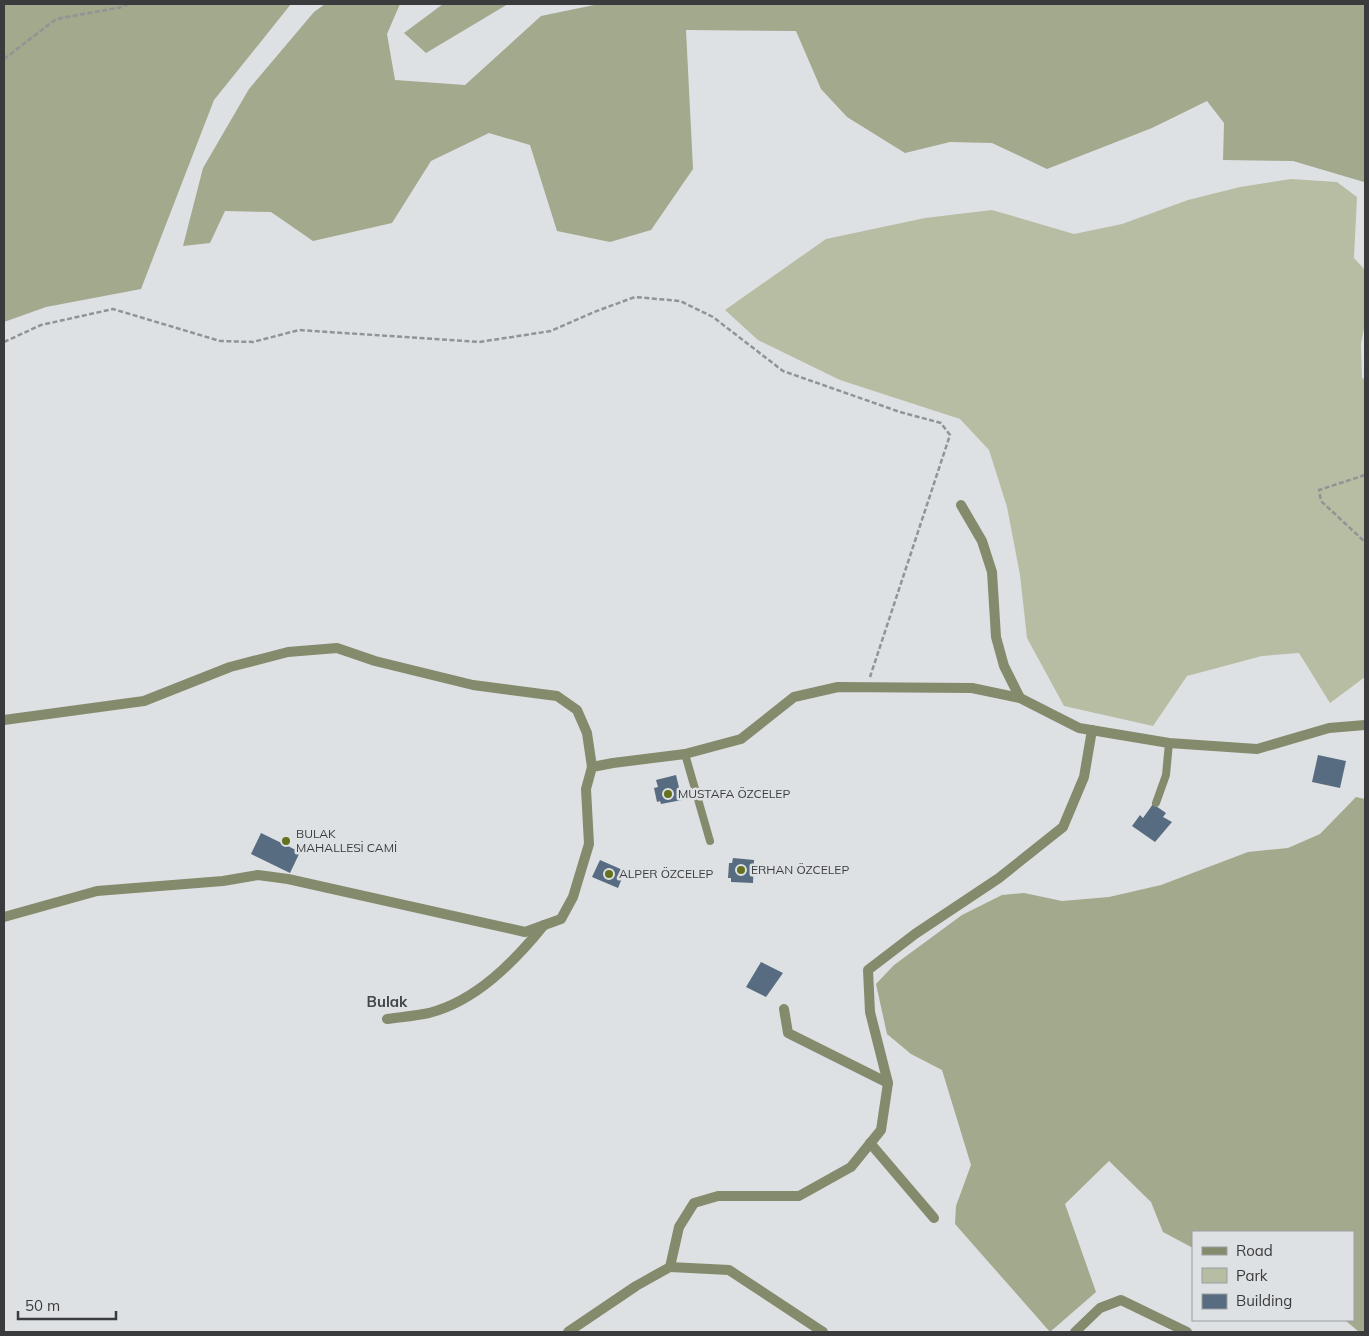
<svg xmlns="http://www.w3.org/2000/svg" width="1369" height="1336" font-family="Mulish,sans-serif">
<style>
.green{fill:#b7bda2}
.forest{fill:#a2a98c}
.building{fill:#576b81}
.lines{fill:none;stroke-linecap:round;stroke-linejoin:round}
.path{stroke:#919395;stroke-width:2.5;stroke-dasharray:5 2.5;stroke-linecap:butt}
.service{stroke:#848b6c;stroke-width:8}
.minor{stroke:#848b6c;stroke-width:10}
.tertiary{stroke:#848b6c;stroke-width:10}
.poi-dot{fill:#64721d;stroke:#dee1e4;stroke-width:2}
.labels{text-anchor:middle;stroke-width:5;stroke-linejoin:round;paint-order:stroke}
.poi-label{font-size:12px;fill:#3a3b3c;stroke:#dee1e4;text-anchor:start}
.quarter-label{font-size:15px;font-weight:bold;fill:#434648;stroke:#dee1e4}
</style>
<rect width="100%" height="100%" fill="#dee1e4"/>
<!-- green -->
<polygon class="green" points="1291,179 1337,182 1357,197 1354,258 1365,270 1365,323 1361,344 1362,378 1365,379 1365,677 1330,703 1299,653 1262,656 1187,676 1153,726 1064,706 1027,638 1020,575 1007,507 989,450 960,419 840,380 758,340 725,310 826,239 925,218 992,210 1074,234 1122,224 1188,200 1240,187"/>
<!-- forest -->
<g class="forest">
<polygon points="4,4 291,4 214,100 141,289 46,307 4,322"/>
<polygon points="325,4 400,4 387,34 395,80 465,85 541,16 599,4 1365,4 1365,190 1364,182 1293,161 1223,160 1224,123 1207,101 1152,128 1047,169 992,143 950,142 905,153 847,117 821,89 796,31 686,30 693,169 651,230 610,242 557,231 530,145 489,133 431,161 392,223 313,241 271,212 225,211 210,243 183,246 203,168 249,89 314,12"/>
<polygon points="443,4 508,4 426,53 404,33"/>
<polygon points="1356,797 1365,799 1365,1332 1359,1332 1345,1320 1353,1320 1353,1232 1193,1232 1193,1248 1163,1232 1151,1202 1109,1161 1065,1204 1096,1292 1050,1332 955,1224 956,1206 971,1165 942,1070 911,1054 887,1034 876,984 894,965 962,915 1002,895 1024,893 1062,901 1109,897 1161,885 1248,852 1288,848 1320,834"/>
</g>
<!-- building -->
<g class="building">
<polygon points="1318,755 1346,761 1340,788 1312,782"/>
<polygon points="676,775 682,800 661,804 660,801 657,802 654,788 658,787 656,780"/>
<polygon points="1153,804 1166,813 1163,817 1172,822 1155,842 1132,826 1140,815 1143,818"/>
<polygon points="261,833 300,852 290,873 251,854"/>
<polygon points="733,858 754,860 753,883 731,882 731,878 728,878 729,863 732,863"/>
<polygon points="600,860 625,871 618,888 592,877"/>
<polygon points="761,962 783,973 766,997 746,987"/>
</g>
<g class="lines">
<!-- path -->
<g class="path">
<polyline points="4,59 56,19 122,7 128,4"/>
<polyline points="4,342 41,325 113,309 220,341 253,342 299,330 479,342 551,331 594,312 635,297 680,301 713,317 783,371 900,412 941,423 950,435 870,677"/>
<polyline points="1365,475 1319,490 1321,501 1365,542"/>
</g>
<!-- service -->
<g class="service">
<polyline points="685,754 710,841"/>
<polyline points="1156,803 1166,775 1169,743"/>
</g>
<!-- minor -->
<g class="minor">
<polyline points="961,505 982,541 992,572 996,637 1004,666 1020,698"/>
<polyline points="4,720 144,701 230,667 288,652 337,648 375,661 473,685 557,696 577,710 587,733 592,767"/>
<polyline points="784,1009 788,1033 888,1083"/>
<path d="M387 1019C401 1017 415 1016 429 1013 476 1001 514 962 544 925"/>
<polyline points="870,1143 934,1218"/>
<polyline points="670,1267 729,1270 823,1332"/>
<polyline points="568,1332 636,1286 670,1267 679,1227 694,1203 718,1196 799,1196 851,1167 881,1130 888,1083 870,1012 868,970 915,934 999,878 1063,827 1084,777 1092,730"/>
<polyline points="1075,1332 1100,1308 1121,1300 1187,1332"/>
</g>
<!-- tertiary -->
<polyline class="tertiary" points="4,917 97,891 223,881 258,875 288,879 525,932 561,919 573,897 589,844 586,789 592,767 613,763 685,754 741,739 794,697 838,687 972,688 1020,698 1079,728 1169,743 1257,749 1329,728 1365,725"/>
</g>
<!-- markers -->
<g class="poi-dot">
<circle cx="668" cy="794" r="5"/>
<circle cx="286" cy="841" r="5"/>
<circle cx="741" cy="870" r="5"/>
<circle cx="609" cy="874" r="5"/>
</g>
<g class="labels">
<!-- poi labels -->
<g class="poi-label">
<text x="678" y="798">MUSTAFA ÖZCELEP</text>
<text x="296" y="838">BULAK<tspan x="296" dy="14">MAHALLESİ CAMİ</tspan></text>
<text x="751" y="874">ERHAN ÖZCELEP</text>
<text x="619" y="878">ALPER ÖZCELEP</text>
</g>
<!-- quarter labels -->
<g class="quarter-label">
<text x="387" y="1007">Bulak</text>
</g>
</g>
<!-- border -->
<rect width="1369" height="1336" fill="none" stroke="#3a3b3c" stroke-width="10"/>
<!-- legend -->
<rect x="1192" y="1231" width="162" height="90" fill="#dee1e4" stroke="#9c9fa1"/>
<rect x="1202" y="1247" width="25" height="8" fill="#848b6c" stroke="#9c9fa1"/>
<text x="1236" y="1256" font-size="15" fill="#3a3b3c">Road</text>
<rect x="1202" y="1268" width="25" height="15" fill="#b7bda2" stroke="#9c9fa1"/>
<text x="1236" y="1281" font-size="15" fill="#3a3b3c">Park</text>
<rect x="1202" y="1294" width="25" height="15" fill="#576b81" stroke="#9c9fa1"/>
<text x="1236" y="1306" font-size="15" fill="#3a3b3c">Building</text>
<!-- scale -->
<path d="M18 1311v8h98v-8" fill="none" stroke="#3a3b3c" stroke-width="2.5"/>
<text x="25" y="1311" font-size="15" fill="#3a3b3c" stroke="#dee1e4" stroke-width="4" paint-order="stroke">50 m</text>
</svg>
